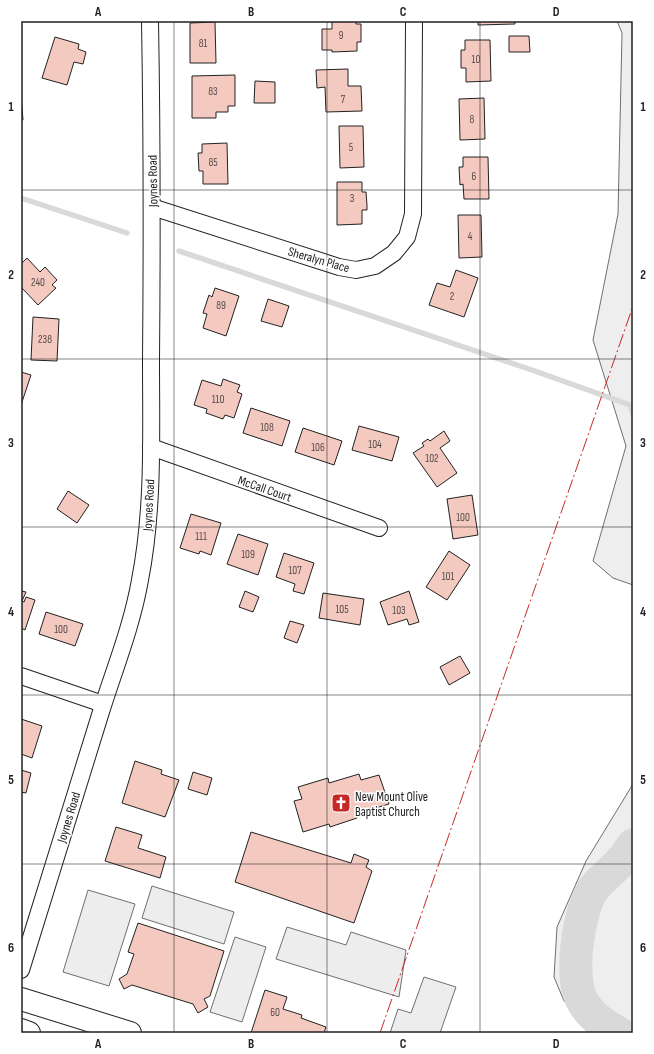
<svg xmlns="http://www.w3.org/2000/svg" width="654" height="1054" font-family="'Sofia Sans Condensed',sans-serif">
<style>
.green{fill:#eee;stroke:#6f6f6f}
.parking{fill:#ededed;stroke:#6f6f6f}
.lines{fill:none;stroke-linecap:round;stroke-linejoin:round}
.stream{stroke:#d9d9d9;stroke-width:5.5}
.river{stroke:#d9d9d9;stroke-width:33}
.building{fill:#f3c9c0;stroke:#222}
.minor-casing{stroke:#222;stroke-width:18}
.secondary-casing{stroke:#222;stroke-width:24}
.minor{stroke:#fff;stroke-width:16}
.secondary{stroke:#fff;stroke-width:22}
.power{stroke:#c62828;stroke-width:1;stroke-dasharray:14 3 2 3;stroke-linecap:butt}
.grid{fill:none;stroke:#222;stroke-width:1;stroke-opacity:0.55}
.labels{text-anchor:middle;stroke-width:3;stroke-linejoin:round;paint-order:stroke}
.number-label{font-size:11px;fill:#564c4a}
.street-label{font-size:13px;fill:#222;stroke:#fff}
.poi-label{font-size:13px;fill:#222;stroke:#fff;text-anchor:start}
.neatline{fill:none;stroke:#222;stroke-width:1.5}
.grid-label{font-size:13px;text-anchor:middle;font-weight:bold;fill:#222}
</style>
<rect width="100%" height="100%" fill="#fff"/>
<!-- green -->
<g class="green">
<polygon points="617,21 633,21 633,585 613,578 593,561 626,446 593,340 618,214 622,33"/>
<polygon points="633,784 633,1033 603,1033 564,1001 554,977 557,927 586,861"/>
</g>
<!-- parking -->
<g class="parking">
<polygon points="152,886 234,912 224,944 142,918"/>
<polygon points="88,890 135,904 109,986 63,972"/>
<polygon points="287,927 346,945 351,932 406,950 399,997 276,959"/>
<polygon points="235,937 266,947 242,1022 210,1012"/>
<polygon points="424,977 456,987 440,1033 390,1033 398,1009 411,1013"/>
</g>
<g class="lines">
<!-- stream -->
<g class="stream">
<polyline points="21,198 127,233"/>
<polyline points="179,251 532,370 630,405 633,414"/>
</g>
<!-- river -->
<path class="river" d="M619 1033C605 1026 592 1017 584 1004 568 981 578 914 592 891 600 879 613 871 622 860 626 856 629 850 633 845"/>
</g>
<!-- building -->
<g class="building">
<polygon points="332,21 356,21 356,24 361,24 361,42 357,42 357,51 332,52 332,50 322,50 322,29 332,29"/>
<polygon points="478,21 515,21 515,24 478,25"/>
<polygon points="215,22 216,63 190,63 190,23"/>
<polygon points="509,36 529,36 530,52 509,52"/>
<polygon points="55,37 79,44 78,49 86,52 83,64 74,62 67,85 42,78"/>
<polygon points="465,40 490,40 491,81 466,82 466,68 461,68 461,50 465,50"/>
<polygon points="348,69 348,86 361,86 362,111 326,112 325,87 317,88 316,70"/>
<polygon points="235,75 235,106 228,106 228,112 216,112 216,118 192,118 192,76"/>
<polygon points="255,81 275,82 275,103 254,103"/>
<polygon points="21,95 23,120 21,120"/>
<polygon points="484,98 485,139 460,140 459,99"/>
<polygon points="339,126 363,126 364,167 340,168"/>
<polygon points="227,143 228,184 203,184 203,171 199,171 198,153 202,153 202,144"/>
<polygon points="463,157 488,157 489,199 464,199 463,184 460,185 459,167 463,167"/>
<polygon points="337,182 362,182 362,192 366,192 367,205 367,210 362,210 362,224 337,225"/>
<polygon points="458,215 481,215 482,257 459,258"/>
<polygon points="27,258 40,272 45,267 57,280 52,285 56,288 38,305 21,287 21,264"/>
<polygon points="456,270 478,278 464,317 429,305 437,283 450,287"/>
<polygon points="215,288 239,296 226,336 203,328 207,314 203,313 209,295 212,297"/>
<polygon points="268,299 289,306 282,327 261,321"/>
<polygon points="33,317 59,319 57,361 31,360"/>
<polygon points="21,372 31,375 21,405"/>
<polygon points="223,379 240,385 237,392 242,394 234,418 225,415 223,419 206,413 207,409 194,405 202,380 221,386"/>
<polygon points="251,408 290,421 282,446 243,433"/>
<polygon points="359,426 399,437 392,461 352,450"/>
<polygon points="303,428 342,441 334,465 295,452"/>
<polygon points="444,431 450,441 440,448 457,473 437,487 413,453 424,446 422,443 428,439 430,441"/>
<polygon points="68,491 89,505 77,523 57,509"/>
<polygon points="472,495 478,535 453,539 447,499"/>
<polygon points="191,514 221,523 211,555 200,551 199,554 180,548"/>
<polygon points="238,534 268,544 258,575 227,564"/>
<polygon points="449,551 470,565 447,600 426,587"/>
<polygon points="284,553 314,563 304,594 293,591 295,584 276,577"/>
<polygon points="21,591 26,592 22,601 24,602 26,597 35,600 25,630 21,628"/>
<polygon points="245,591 259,597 253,612 239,607"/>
<polygon points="409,591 419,622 409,625 407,619 388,625 380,602"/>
<polygon points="323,593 364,599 360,625 319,618"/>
<polygon points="46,612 83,624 75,646 39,634"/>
<polygon points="290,621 304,625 297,643 284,638"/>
<polygon points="460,656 470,673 449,685 440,667"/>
<polygon points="21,719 42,726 32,758 21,754"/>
<polygon points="135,761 162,770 161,774 179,780 165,817 122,803"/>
<polygon points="21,770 31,773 26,793 21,792"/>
<polygon points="193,772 212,778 207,795 188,789"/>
<polygon points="359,774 361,780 379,775 389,804 356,814 357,818 330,827 329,824 303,832 294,801 302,799 298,787 328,778 329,783"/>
<polygon points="116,827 142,835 138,848 166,857 160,878 105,861"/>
<polygon points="251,832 351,863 354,854 369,860 366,867 372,871 354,923 235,882"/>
<polygon points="138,923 224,951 210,996 204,999 208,1007 198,1013 193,1004 132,985 124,989 119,979 127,974 134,954 128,952"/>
<polygon points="265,990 287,997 283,1009 302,1015 301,1018 326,1027 324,1033 251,1033"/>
</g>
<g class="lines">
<defs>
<g id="minor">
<polyline points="152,207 339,267 356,270 375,266 394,253 407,237 413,214 414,21"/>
<polyline points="151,447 379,528"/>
<polyline points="21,676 103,704"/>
<path d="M21 970C47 885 73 800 100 715 114 670 132 626 140 580 154 508 151 434 151 361 152 248 152 134 150 21"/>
</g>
<g id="secondary">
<polyline points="21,999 130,1033"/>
<polyline points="21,1030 29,1033"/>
</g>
</defs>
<!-- minor casing -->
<use href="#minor" class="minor-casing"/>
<!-- secondary casing -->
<use href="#secondary" class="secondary-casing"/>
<!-- minor -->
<use href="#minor" class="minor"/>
<!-- secondary -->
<use href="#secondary" class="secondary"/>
<!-- power -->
<polyline class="power" points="380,1033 633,306"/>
</g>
<!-- grid -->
<path class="grid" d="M174 21V1033M327 21V1033M480 21V1033M21 190H633M21 359H633M21 527H633M21 695H633M21 864H633"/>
<!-- icons -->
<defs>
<symbol id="church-square" viewBox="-11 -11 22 22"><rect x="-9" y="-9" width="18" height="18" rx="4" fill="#c62828" stroke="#fff"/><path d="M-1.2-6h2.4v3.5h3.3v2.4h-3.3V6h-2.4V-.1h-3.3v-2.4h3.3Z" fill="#fff"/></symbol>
</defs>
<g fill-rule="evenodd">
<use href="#church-square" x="330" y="792" width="22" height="22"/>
</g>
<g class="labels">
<!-- number labels -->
<g class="number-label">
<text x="341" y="39">9</text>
<text x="203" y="47">81</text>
<text x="476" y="63">10</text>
<text x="213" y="95">83</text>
<text x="343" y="103">7</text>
<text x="472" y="123">8</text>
<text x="351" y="151">5</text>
<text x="213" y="166">85</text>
<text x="474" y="180">6</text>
<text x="352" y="202">3</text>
<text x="470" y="240">4</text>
<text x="38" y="286">240</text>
<text x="452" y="300">2</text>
<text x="221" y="309">89</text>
<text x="45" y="343">238</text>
<text x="218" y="403">110</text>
<text x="267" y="431">108</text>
<text x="375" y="448">104</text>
<text x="318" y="451">106</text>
<text x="432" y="462">102</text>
<text x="463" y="521">100</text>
<text x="201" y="540">111</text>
<text x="248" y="558">109</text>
<text x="295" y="574">107</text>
<text x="448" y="580">101</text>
<text x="342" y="613">105</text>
<text x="399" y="614">103</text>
<text x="61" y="633">100</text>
<text x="275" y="1016">60</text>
</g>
<!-- street labels -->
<g class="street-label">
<text transform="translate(152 181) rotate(-91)" y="5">Joynes Road</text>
<text transform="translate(319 259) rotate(16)" y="5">Sheralyn Place</text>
<text transform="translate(265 488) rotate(19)" y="5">McCall Court</text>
<text transform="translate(148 505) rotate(-87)" y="5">Joynes Road</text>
<text transform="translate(68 817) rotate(-73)" y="5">Joynes Road</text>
</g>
<!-- poi labels -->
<g class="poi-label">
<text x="355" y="801">New Mount Olive<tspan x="355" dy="15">Baptist Church</tspan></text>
</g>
</g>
<!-- border -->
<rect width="654" height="1054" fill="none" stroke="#ffffff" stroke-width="44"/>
<rect x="22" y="22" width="610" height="1010" class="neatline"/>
<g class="grid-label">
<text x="98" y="16">A</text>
<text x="251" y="16">B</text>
<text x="403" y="16">C</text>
<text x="556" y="16">D</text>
<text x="11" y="111">1</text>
<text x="643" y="111">1</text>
<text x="11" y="279">2</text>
<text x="643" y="279">2</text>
<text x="11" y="447">3</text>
<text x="643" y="447">3</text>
<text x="11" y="616">4</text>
<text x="643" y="616">4</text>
<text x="11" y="784">5</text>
<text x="643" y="784">5</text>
<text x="11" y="952">6</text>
<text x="643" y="952">6</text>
<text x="98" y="1048">A</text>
<text x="251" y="1048">B</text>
<text x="403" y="1048">C</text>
<text x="556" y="1048">D</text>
</g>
</svg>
